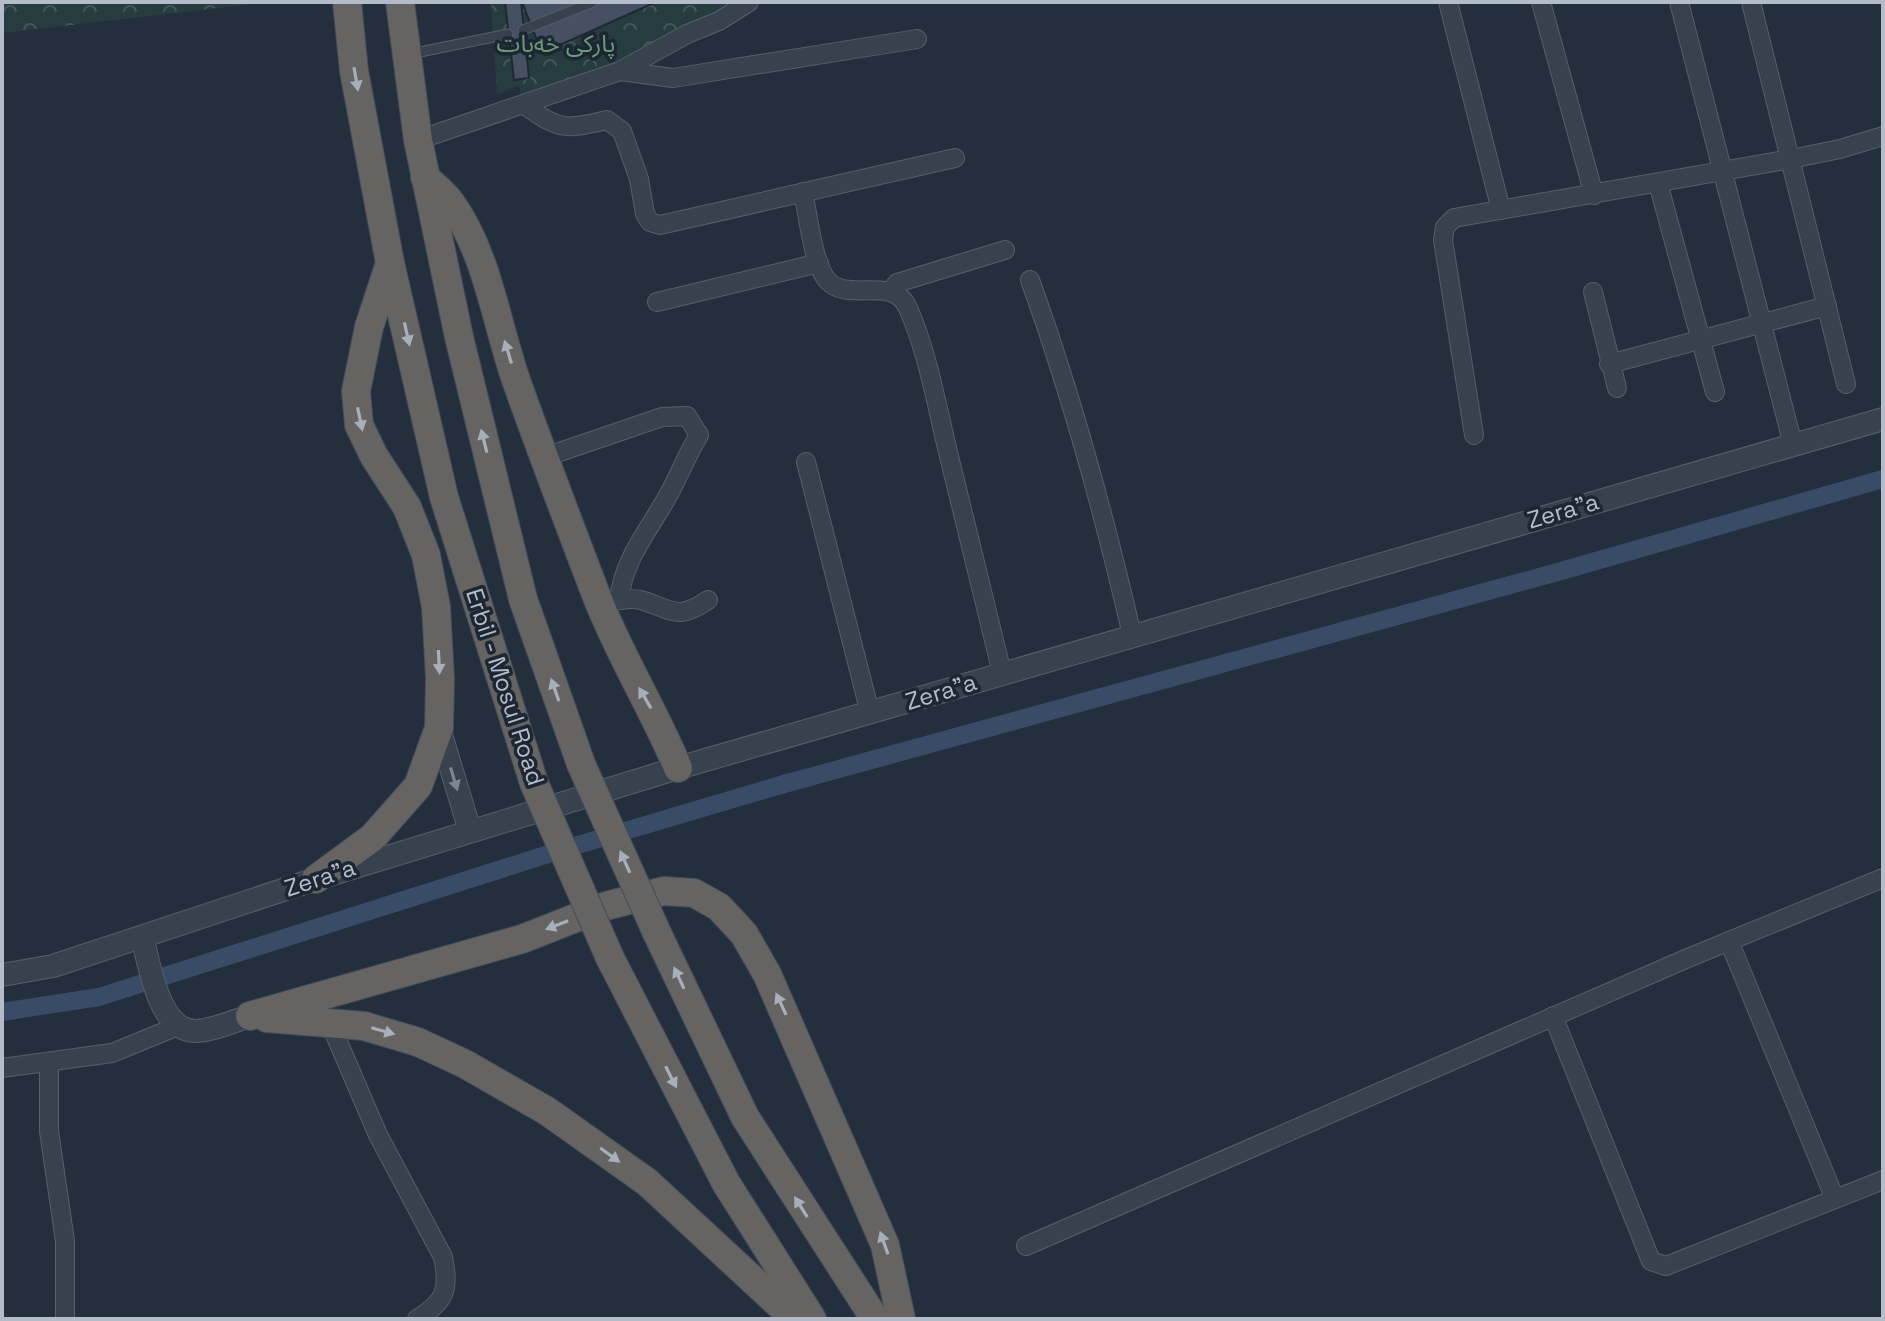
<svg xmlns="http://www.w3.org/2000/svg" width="1885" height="1321" font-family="'Space Grotesk','Noto Sans Arabic',sans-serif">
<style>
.park{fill:url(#park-crowns)}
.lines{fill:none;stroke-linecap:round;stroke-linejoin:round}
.canal{stroke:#394c67;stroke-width:18}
.building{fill:#455162;stroke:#1f2835;stroke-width:2}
.service-casing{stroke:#565f6c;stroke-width:11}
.minor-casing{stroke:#565f6c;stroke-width:20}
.tertiary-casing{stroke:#565f6c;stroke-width:24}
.trunk-casing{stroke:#434c59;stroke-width:30}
.service{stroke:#38414e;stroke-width:9}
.minor{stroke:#38414e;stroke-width:18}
.tertiary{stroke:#38414e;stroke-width:22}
.trunk{stroke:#656462;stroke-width:28}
.trunk-bridge-casing{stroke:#434c59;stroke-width:30;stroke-linecap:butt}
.trunk-bridge{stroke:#656462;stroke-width:28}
.oneway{fill:#a8afba}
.oneway2{fill:#7c8592}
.labels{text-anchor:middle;stroke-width:7;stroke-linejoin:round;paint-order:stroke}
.park-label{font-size:24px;fill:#6b9a76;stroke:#1d2633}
.street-label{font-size:24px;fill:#b4bcc9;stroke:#1d2633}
</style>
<defs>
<pattern id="park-crowns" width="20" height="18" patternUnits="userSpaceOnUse" patternTransform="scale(2)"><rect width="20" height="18" fill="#263c3f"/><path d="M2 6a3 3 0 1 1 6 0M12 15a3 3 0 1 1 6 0" fill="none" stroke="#435659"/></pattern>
</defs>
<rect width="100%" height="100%" fill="#242f3e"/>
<!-- park -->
<g class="park">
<polygon points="2,2 272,2 2,33"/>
<polygon points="491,2 759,2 523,104 519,85 497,94"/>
</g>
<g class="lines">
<!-- canal -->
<polyline class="canal" points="2,1012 99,997 561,850 784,784 1554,573 1883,479"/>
</g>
<!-- building -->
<g class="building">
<polygon points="505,2 521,2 529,78 514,80"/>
<polygon points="522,2 656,2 542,53"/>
</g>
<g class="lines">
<defs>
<g id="service">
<polyline points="523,30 593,2"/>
<polyline points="410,54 508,34"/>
</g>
<g id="minor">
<polyline points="1448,2 1501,210"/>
<polyline points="1541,2 1594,195"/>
<polyline points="1679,2 1793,445"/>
<polyline points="1751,2 1846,384"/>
<polyline points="620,71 673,78 917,39"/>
<path d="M523 104C559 130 564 130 607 120L622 131 639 179 645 214 650 222 660 225 955 158"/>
<polyline points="418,140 620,71 687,34 719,21 749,2"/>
<polyline points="1658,183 1715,392"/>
<path d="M803 192C808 214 813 264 827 280 848 304 893 274 908 308 927 351 936 402 947 448 966 523 984 598 1002 673"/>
<path d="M1030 280C1072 396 1104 514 1132 635"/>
<polyline points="891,291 897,283 1005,250"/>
<polyline points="1593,292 1617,388"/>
<polyline points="657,302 819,263"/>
<polyline points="1609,364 1827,306"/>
<polyline points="1474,435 1443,240 1445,227 1454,218 1791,159 1840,149 1883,136"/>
<path d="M545 457 662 417 687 416 699 435C688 453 680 473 670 492 651 528 624 556 619 600"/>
<polyline points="806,462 870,713"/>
<path d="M607 603C618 600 633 597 644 601 674 611 679 620 708 600"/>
<polyline points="1729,941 1835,1199"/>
<polyline points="1553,1016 1651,1261 1666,1266 1883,1180"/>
<path d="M330 1023 378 1135 443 1257C450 1290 445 1302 417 1319"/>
<polyline points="49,1062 49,1131 65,1241 65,1319"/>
<polyline points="2,1068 112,1053 178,1026"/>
<polyline points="1026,1246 1688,958 1883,878"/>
</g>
<g id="tertiary">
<polyline points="439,728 470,831"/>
<path d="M142 937C150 965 158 1030 195 1031 212 1031 233 1021 250 1016"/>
<polyline points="2,975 53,966 316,879 678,768 1883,419"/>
</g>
<g id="trunk">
<polyline points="347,2 354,71 390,263 444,497 534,783"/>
<polyline points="400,2 418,140 459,337 523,599 581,764"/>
<path d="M425 177C433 185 444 193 451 203 487 253 496 322 516 380 541 451 568 521 595 592 618 653 653 708 678 768"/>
<polyline points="316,879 373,837 418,786 439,728 440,678 436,607 426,555 407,507 374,456 359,425 356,391 369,327 390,263"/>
<polyline points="657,933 745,1117 875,1319"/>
<polyline points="610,958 726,1183 812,1319"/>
<polyline points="250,1016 522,939 606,906 664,891 694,893 719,907 744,934 767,974 885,1245 901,1319"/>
<polyline points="267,1018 364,1026 418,1042 465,1064 547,1111 647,1182 795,1319"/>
</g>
</defs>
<!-- service casing -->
<use href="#service" class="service-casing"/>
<!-- minor casing -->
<use href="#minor" class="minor-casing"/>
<!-- tertiary casing -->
<use href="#tertiary" class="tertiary-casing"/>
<!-- trunk casing -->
<use href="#trunk" class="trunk-casing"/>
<!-- service -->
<use href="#service" class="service"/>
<!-- minor -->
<use href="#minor" class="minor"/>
<!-- tertiary -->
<use href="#tertiary" class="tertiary"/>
<!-- trunk -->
<use href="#trunk" class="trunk"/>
<defs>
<g id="trunk-bridge">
<polyline points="581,764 657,933"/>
<polyline points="534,783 610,958"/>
</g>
</defs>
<!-- trunk-bridge casing -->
<use href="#trunk-bridge" class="trunk-bridge-casing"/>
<!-- trunk-bridge -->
<use href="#trunk-bridge" class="trunk-bridge"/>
</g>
<!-- one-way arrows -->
<defs><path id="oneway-solid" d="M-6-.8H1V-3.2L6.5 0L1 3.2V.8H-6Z" transform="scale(2)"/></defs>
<g class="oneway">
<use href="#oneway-solid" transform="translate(356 79) rotate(80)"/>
<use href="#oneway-solid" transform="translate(407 334) rotate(77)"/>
<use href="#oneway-solid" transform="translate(508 352) rotate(-107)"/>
<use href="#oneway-solid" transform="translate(360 419) rotate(78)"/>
<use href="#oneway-solid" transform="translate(484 441) rotate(-104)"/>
<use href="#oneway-solid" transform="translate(439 662) rotate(87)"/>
<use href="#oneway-solid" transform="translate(555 690) rotate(-109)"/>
<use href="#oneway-solid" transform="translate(645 698) rotate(-120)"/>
<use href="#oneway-solid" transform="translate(625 862) rotate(-114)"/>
<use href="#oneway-solid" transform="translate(557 925) rotate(159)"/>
<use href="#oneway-solid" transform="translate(679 978) rotate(-115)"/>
<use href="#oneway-solid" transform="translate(781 1004) rotate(-115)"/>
<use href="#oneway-solid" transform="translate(383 1031) rotate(16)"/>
<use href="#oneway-solid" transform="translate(671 1077) rotate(63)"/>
<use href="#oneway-solid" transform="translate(610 1155) rotate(36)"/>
<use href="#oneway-solid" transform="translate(801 1207) rotate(-122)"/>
<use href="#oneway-solid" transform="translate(884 1243) rotate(-109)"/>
</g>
<use class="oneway2" href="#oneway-solid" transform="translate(454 779) rotate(73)"/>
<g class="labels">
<!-- park labels -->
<g class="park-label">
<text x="556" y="52">پارکی خەبات</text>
</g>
<!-- street labels -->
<g class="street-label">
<text transform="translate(1563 511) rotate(-16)" y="8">Zera"a</text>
<text transform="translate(505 687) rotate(72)" y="8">Erbil - Mosul Road</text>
<text transform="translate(941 692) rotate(-17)" y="8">Zera"a</text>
<text transform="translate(320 878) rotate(-18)" y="8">Zera"a</text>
</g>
</g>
<!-- border -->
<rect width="1885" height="1321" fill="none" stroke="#b4bcc9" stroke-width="8"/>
</svg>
